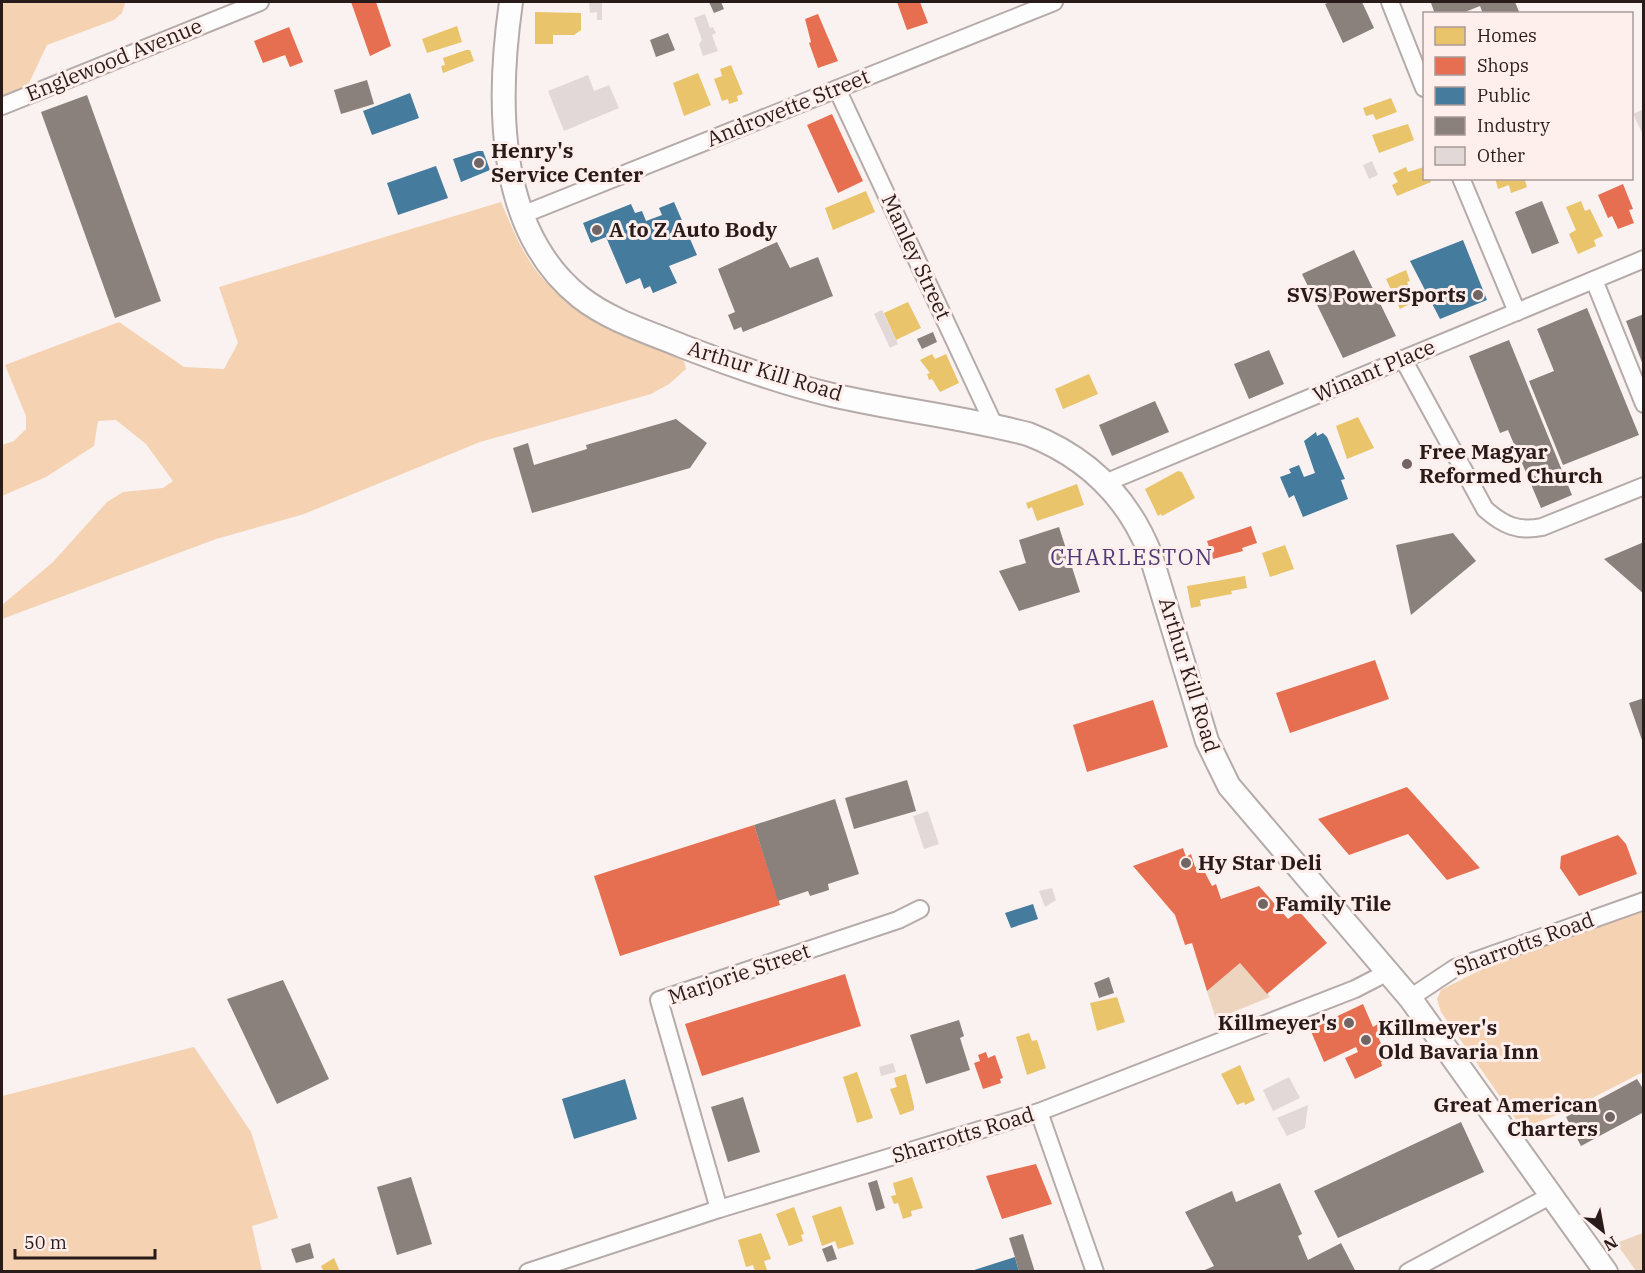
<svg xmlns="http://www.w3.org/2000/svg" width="1645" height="1273" font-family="'IBM Plex Serif',serif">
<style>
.green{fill:#edd4be}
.forest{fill:#f4d2b2}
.homes{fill:#e9c46a}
.shops{fill:#e76f51}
.public{fill:#457b9d}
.industry{fill:#8a817c}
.building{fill:#e2d8d8}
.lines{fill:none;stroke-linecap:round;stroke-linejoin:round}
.street-casing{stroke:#b5aba9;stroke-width:20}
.secondary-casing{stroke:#b5aba9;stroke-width:26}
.street{stroke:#fefdfd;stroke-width:16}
.secondary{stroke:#fefdfd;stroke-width:22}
.poi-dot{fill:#726665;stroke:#feefec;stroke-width:2}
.labels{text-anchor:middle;stroke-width:6;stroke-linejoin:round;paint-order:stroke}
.street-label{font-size:21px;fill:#291b1a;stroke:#feefec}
.poi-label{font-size:21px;font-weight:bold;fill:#291b1a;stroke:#feefec;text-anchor:start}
.neighbourhood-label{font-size:22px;letter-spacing:1.5px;fill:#4e3c79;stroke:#feefec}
</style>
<rect width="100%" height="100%" fill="#faf2f0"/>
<!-- green -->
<g class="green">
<polygon points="1240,963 1270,997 1216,1019 1207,991"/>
<polygon points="1643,1233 1643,1271 1636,1271 1616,1243"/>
</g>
<!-- forest -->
<g class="forest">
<polygon points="2,2 125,2 125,3 122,13 114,20 47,45 28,85 2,96"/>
<path d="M501 202C513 229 525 262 547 283 586 319 638 339 684 361L686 369 669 384 651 394 480 442 304 514 216 539 2 619V605L53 562 107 502 123 492 163 488 173 481 146 444 116 420 98 421 94 446 46 477 2 496V445L14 441 26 429V416L5 365 119 322 184 367 224 369 238 343 219 287Z"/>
<polygon points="1643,909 1643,1072 1565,1112 1522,1128 1441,1012 1437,999 1441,990 1498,961"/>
<polygon points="194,1047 251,1132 278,1218 252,1226 262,1271 2,1271 2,1096"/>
</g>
<!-- homes -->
<g class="homes">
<polygon points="535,12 581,13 581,30 574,35 553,35 553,44 535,44"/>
<polygon points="457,26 462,42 427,53 422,39"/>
<polygon points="466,50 470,50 474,61 443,73 441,66 445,65 443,58"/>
<polygon points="731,65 743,94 737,96 738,101 729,104 728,99 722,101 714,79 722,76 720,69"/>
<polygon points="698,73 711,105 684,116 673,83"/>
<polygon points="1391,98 1397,112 1376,120 1373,114 1366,116 1363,108"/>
<polygon points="1408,124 1414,140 1379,153 1372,135"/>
<polygon points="1406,167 1408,172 1424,167 1424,178 1429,178 1431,182 1397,196 1392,185 1398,182 1393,173"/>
<polygon points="1495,178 1524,178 1527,187 1511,193 1509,185 1498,189"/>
<polygon points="866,191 875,212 833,230 825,208"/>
<polygon points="1581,201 1585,211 1590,209 1603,236 1594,240 1596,246 1578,254 1569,234 1576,230 1566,207"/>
<polygon points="1406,270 1410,281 1407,282 1416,301 1400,309 1386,279"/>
<polygon points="908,302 921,328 896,340 884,313"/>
<polygon points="932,354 935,359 946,354 959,383 940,392 932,379 929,380 927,374 930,373 920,360"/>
<polygon points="1089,374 1098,394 1063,409 1055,389"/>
<polygon points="1358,417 1374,448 1347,459 1336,426"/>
<polygon points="1178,471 1182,472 1195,498 1162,516 1161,514 1158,516 1145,489"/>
<polygon points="1077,484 1084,505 1037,521 1032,507 1028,509 1026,503"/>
<polygon points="1285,545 1294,569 1270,577 1262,553"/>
<polygon points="1245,576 1247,588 1231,591 1232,594 1200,600 1201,606 1191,608 1187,586"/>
<polygon points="1117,997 1125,1022 1097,1031 1090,1003"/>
<polygon points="1029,1033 1032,1041 1037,1040 1046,1068 1027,1075 1016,1037"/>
<polygon points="1240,1065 1255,1100 1245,1105 1244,1102 1237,1105 1221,1074"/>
<polygon points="857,1072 873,1118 857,1123 843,1077"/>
<polygon points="906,1074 914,1106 914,1110 900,1115 890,1089 897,1087 894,1078"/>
<polygon points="912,1177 923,1208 911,1211 912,1216 903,1219 898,1203 894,1204 891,1196 896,1195 893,1183"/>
<polygon points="841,1206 854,1244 838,1249 835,1241 822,1246 812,1216"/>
<polygon points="794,1207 804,1234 801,1235 803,1241 789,1246 776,1214"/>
<polygon points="761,1233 771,1259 764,1261 767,1270 755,1272 753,1265 746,1267 738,1240"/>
<polygon points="334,1258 340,1272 324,1272 321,1266"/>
</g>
<!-- shops -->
<g class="shops">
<polygon points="351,2 376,2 391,46 370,56"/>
<polygon points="897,2 920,2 928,23 907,30"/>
<polygon points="818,14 838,61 818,68 809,43 811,42 805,19"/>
<polygon points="289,27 303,62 290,67 285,55 263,63 254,41"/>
<polygon points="832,114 863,181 838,193 807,125"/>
<polygon points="1623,184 1633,209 1629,210 1634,223 1618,229 1612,216 1608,218 1598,195"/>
<polygon points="1251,526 1257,543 1242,548 1243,551 1213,559 1207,541"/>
<polygon points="1375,660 1389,699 1290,733 1276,693"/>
<polygon points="1153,700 1168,747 1087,772 1073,725"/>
<polygon points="1407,787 1480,868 1447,880 1408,834 1349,855 1318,819"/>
<polygon points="754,825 780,905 620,956 594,876"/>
<polygon points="1618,835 1626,844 1637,874 1579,896 1560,868 1561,856"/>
<polygon points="1183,848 1186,857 1191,854 1195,867 1201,865 1212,886 1216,884 1221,899 1259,886 1288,919 1299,911 1327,943 1267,994 1240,963 1207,991 1192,943 1185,945 1175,915 1133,866"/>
<polygon points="845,974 861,1026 702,1076 685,1024"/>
<polygon points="1363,1004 1373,1027 1378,1024 1383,1034 1378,1037 1388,1058 1381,1062 1382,1066 1355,1079 1345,1058 1358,1052 1356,1047 1324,1062 1310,1029"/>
<polygon points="986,1052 988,1058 995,1055 1003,1078 1000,1079 1001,1083 983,1089 974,1063 980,1061 978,1055"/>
<polygon points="1036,1164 1052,1204 1002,1219 986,1176"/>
</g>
<!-- public -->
<g class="public">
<polygon points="410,93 419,118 372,135 363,111"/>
<polygon points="478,151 483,151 490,170 461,182 453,159"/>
<polygon points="436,166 448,198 398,215 387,183"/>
<polygon points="674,202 697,255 669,266 677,283 653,293 650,286 644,289 640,278 626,284 606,237 591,243 583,223 631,204 635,213 642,211 646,221 662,215 659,208"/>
<polygon points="1463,240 1487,300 1440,319 1410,261"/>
<polygon points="1316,432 1317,436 1323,433 1327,437 1345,479 1341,480 1348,499 1303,517 1294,495 1289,498 1280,477 1291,473 1289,469 1299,465 1304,477 1315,473 1304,441"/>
<polygon points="1033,904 1038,919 1011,928 1005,913"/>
<polygon points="625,1079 637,1119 574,1139 562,1099"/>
<polygon points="1015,1257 1019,1272 971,1272 971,1271"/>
</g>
<!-- industry -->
<g class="industry">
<polygon points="709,2 721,2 724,9 714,13"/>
<polygon points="1330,2 1362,2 1374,28 1343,43 1325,4"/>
<polygon points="1435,2 1515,2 1520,14 1483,14 1480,6 1460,14 1435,14 1431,3"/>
<polygon points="668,33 675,50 656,57 650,40"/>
<polygon points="367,80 374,104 341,114 334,90"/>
<polygon points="87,95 161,301 115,318 41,112"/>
<polygon points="1542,201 1559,243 1532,254 1515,212"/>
<polygon points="777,242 790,268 818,257 833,296 743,332 741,327 734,330 728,315 735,312 718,269"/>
<polygon points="1354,250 1396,336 1343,358 1302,274"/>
<polygon points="1587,308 1639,435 1563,465 1529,381 1554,371 1537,329"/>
<polygon points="1644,314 1644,365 1643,365 1626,321"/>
<polygon points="933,332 937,342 922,349 917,339"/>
<polygon points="1509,340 1572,495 1541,508 1508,430 1500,433 1469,356"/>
<polygon points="1269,350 1284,384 1249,399 1234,364"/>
<polygon points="1155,401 1169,432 1112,456 1099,425"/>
<polygon points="676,419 707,443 690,468 532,513 513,448 528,443 534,465 587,449 586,445"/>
<polygon points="1059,527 1080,592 1019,611 999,571 1026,563 1019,540"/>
<polygon points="1453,533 1476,561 1411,615 1396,545"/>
<polygon points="1644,542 1644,594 1604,559"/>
<polygon points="1644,698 1644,743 1643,743 1629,703"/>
<polygon points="907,780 916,811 854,829 845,798"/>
<polygon points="835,799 859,874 828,884 829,890 810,896 808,891 778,901 754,825"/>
<polygon points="1109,977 1114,993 1099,998 1094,983"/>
<polygon points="283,980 329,1079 277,1104 227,999"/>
<polygon points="959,1020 964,1036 960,1038 970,1070 926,1084 910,1035"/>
<polygon points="1637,1079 1644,1090 1644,1112 1581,1146 1566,1117"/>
<polygon points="743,1097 760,1152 728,1162 711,1107"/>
<polygon points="1461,1122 1484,1172 1338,1238 1314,1191"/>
<polygon points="411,1177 432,1244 397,1255 377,1187"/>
<polygon points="877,1180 885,1208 876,1211 868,1183"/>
<polygon points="1280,1183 1302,1234 1298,1236 1308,1260 1341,1243 1356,1272 1200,1272 1214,1266 1185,1212 1232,1191 1236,1202"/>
<polygon points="1023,1234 1035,1272 1019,1272 1015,1257 1009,1238"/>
<polygon points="310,1243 314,1258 296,1263 291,1249"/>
<polygon points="832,1245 837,1259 827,1262 822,1249"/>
</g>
<!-- building -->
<g class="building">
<polygon points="589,2 602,2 602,20 597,20 597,12 590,13"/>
<polygon points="705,14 710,28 713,27 716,33 712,35 718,51 703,56 699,44 702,40 694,18"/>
<polygon points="588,75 594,91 609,85 619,108 564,131 548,91"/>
<polygon points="1644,109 1644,137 1633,114"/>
<polygon points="1372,161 1378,175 1369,179 1363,165"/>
<polygon points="882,310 898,344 890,348 874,314"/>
<polygon points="928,811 939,844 924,849 913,816"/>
<polygon points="1052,888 1056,900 1045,907 1039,891"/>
<polygon points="893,1063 896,1072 881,1076 879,1067"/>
<polygon points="1289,1077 1300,1098 1273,1111 1263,1090"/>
<polygon points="1308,1105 1305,1128 1287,1136 1277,1118"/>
</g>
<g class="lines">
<defs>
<g id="street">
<polyline points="1390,2 1424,88"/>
<polyline points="837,89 994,425"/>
<polyline points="2,106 260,2"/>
<polyline points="1461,178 1517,312"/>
<polyline points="522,215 1054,2"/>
<polyline points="1594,280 1644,404"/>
<path d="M1403 359 1485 509C1503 525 1518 532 1542 527L1644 486"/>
<polyline points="1105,483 1644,259"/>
<polyline points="1410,998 1455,968 1644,901"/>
<polyline points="1039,1112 1095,1272"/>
<polyline points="719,1209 659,1000 898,920 920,909"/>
<polyline points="528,1272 719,1209 1039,1112 1355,989 1388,972"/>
<polyline points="1408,1272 1550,1196"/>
</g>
<path id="secondary" d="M511 2C497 99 495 229 580 297 609 320 648 332 682 346 731 365 781 383 832 395 897 410 963 417 1028 434 1085 456 1127 496 1150 553L1207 741 1229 786 1410 998 1606 1272"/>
</defs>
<!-- street casing -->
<use href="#street" class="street-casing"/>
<!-- secondary casing -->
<use href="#secondary" class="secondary-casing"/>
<!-- street -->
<use href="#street" class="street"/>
<!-- secondary -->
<use href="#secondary" class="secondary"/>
</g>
<!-- markers -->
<g class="poi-dot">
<circle cx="479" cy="163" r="6"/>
<circle cx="597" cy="230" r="6"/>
<circle cx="1478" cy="295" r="6"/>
<circle cx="1407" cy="464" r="6"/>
<circle cx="1186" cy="863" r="6"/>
<circle cx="1263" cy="904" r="6"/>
<circle cx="1349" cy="1023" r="6"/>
<circle cx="1366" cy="1040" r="6"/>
<circle cx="1610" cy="1117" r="6"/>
</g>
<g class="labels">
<!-- street labels -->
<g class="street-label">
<text transform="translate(114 60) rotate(-22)" y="7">Englewood Avenue</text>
<text transform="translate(788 108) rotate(-22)" y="7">Androvette Street</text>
<text transform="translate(916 257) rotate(65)" y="7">Manley Street</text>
<text transform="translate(765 371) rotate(17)" y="7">Arthur Kill Road</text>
<text transform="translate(1374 371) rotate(-23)" y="7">Winant Place</text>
<text transform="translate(1189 675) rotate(73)" y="7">Arthur Kill Road</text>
<text transform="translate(1524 944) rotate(-20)" y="7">Sharrotts Road</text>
<text transform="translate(739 974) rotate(-19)" y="7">Marjorie Street</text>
<text transform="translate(963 1135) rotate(-17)" y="7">Sharrotts Road</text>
</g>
<!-- poi labels -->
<g class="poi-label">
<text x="491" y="158">Henry's<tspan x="491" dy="24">Service Center</tspan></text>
<text x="609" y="237">A to Z Auto Body</text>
<text x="1466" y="302" text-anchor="end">SVS PowerSports</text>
<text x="1419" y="459">Free Magyar<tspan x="1419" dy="24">Reformed Church</tspan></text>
<text x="1198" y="870">Hy Star Deli</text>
<text x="1275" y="911">Family Tile</text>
<text x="1337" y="1030" text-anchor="end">Killmeyer's</text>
<text x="1378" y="1035">Killmeyer's<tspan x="1378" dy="24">Old Bavaria Inn</tspan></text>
<text x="1598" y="1112" text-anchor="end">Great American<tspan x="1598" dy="24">Charters</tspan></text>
</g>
<!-- neighbourhood labels -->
<g class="neighbourhood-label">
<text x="1132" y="565">CHARLESTON</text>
</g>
</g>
<!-- border -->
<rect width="1645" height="1273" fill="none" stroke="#291b1a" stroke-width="6"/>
<!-- legend -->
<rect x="1423" y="12" width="210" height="168" fill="#feefec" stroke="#a99a98" stroke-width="1.5"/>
<rect x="1435" y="27" width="30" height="18" fill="#e9c46a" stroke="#a99a98" stroke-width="1.5"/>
<text x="1477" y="42" font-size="18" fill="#291b1a">Homes</text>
<rect x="1435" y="57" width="30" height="18" fill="#e76f51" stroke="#a99a98" stroke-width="1.5"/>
<text x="1477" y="72" font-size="18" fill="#291b1a">Shops</text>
<rect x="1435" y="87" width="30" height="18" fill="#457b9d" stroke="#a99a98" stroke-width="1.5"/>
<text x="1477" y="102" font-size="18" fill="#291b1a">Public</text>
<rect x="1435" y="117" width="30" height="18" fill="#8a817c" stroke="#a99a98" stroke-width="1.5"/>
<text x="1477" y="132" font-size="18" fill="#291b1a">Industry</text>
<rect x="1435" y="147" width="30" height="18" fill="#e2d8d8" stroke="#a99a98" stroke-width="1.5"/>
<text x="1477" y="162" font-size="18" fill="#291b1a">Other</text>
<!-- north arrow -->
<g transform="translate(1603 1231) rotate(149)" stroke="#feefec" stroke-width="4.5" paint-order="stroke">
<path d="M0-4.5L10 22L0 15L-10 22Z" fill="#291b1a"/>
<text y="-9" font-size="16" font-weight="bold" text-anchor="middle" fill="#291b1a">N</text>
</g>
<!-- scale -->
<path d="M15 1249v9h140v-9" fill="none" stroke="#291b1a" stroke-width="3"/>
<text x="24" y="1249" font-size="18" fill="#291b1a" stroke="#feefec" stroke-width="4.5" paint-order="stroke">50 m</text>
</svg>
